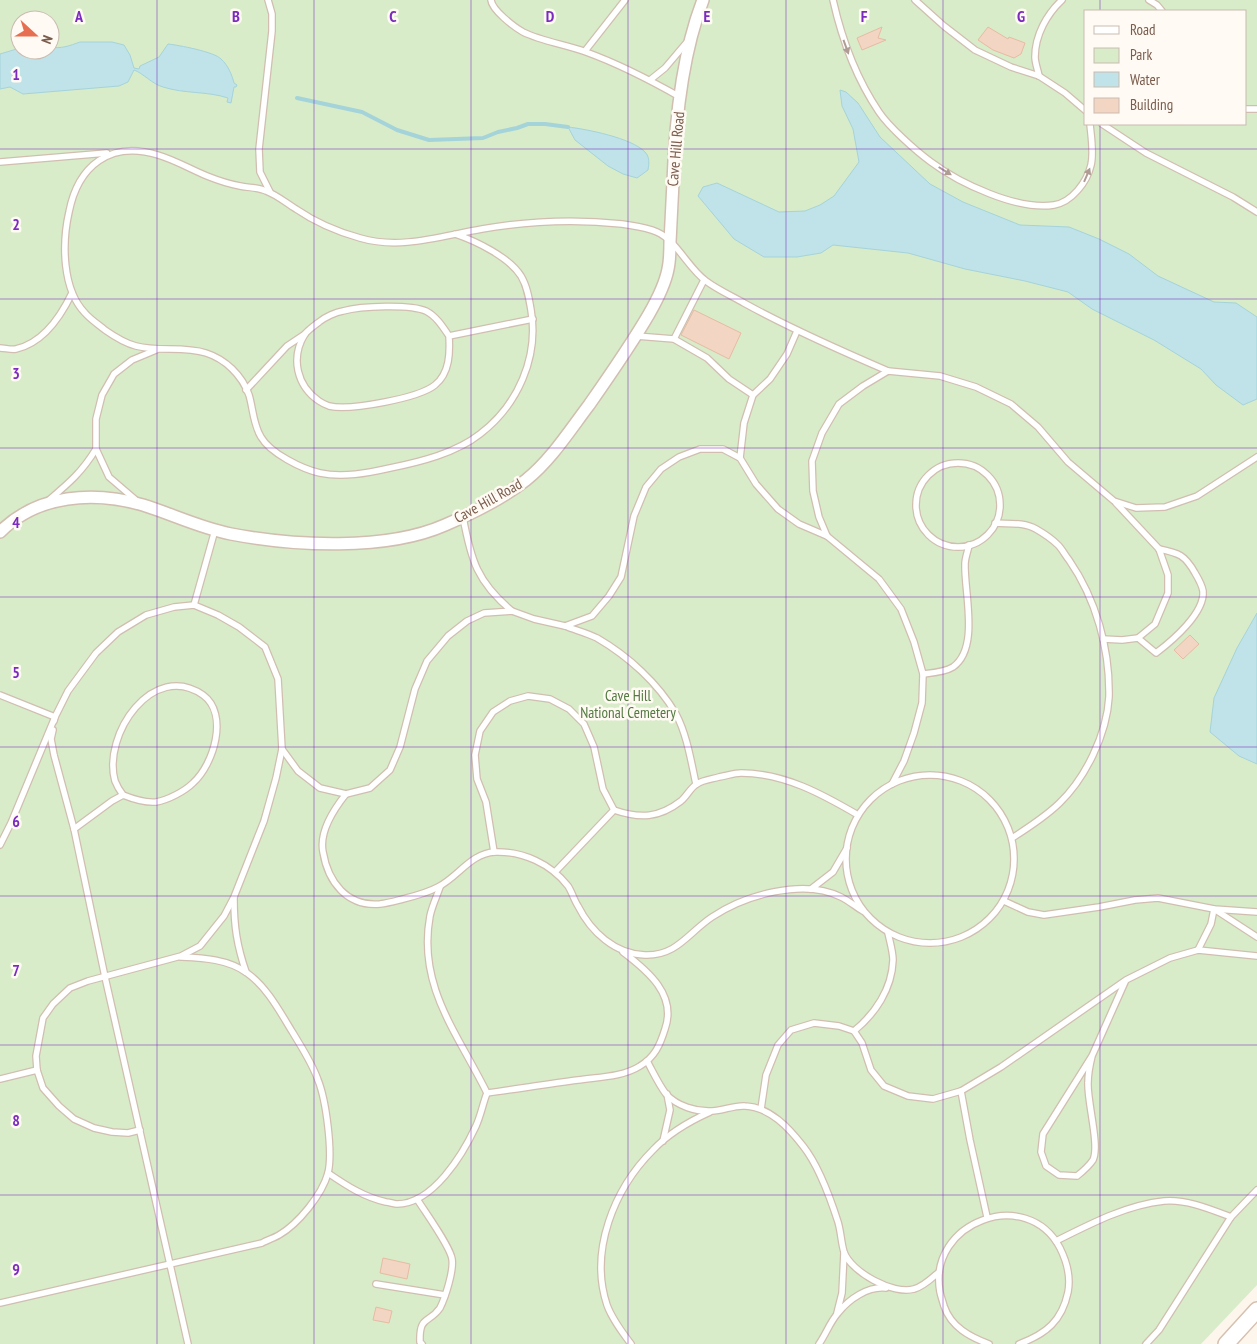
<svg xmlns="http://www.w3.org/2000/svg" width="1257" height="1344" font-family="'PT Sans Narrow',sans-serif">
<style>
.green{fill:#d8ecc9;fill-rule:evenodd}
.water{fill:#bfe3e8;stroke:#a5d3da}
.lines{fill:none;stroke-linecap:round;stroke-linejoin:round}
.stream{stroke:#a5d3da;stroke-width:4}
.building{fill:#f3d5c3;stroke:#e6bba3}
.lane-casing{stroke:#d1beb0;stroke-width:8}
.street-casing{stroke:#d1beb0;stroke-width:14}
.secondary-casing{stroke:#d6c0b0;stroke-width:18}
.lane{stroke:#fff;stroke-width:5.5}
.street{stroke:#fff;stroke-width:11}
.secondary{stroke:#fff;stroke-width:15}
.oneway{fill:#af9d94}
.grid{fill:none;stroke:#7b2cbf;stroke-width:1;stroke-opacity:0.55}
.labels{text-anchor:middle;stroke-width:5;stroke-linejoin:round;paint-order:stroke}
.street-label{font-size:15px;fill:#7a5c4d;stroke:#fffaf3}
.park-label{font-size:15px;fill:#537a41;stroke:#fffaf3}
.grid-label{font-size:16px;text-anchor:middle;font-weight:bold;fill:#7b2cbf;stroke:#fffaf3;stroke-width:5;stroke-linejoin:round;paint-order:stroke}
</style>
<rect width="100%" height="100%" fill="#fdf6ec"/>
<!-- green -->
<path class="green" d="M0 0H1257V1285L1201 1344H0ZM1086 11H1246V124H1086ZM20 20H50V50H20Z"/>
<!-- water -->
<g class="water">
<path d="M80 42H112L124 45 130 55 134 68 139 69 140 66 159 57 168 44C178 45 215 52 221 59 228 65 232 75 234 83L237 85 236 87H234L231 103 227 102 228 98C207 91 185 94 163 87 152 84 143 73 134 70L128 82 119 86 23 94 10 87 0 89V54L20 48V50H50V47C61 49 69 46 80 42Z"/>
<polygon points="840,90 846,92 858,103 880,137 930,184 963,202 1020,225 1069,227 1099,239 1129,254 1158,276 1214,302 1236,303 1257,317 1257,399 1243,405 1216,385 1201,369 1154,340 1092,309 1068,292 1025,281 965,269 908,253 833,245 821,253 797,257 764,257 734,239 698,196 703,187 717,183 779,212 805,211 820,205 834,196 859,162 853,129 842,106"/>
<path d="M568 127C586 129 632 138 645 152 650 157 649 164 648 170L637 178 623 174 608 166 575 140Z"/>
<polygon points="1257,613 1257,764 1239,756 1210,732 1214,698 1237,648"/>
</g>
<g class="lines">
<!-- stream -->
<polyline class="stream" points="297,98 362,112 397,130 429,140 483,138 498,132 517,128 528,124 545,124 568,127"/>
</g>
<!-- building -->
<g class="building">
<polygon points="882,27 878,38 886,40 862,50 857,38"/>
<polygon points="988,27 1008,39 1009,37 1025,43 1021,54 1014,58 993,50 978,40"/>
<polygon points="694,310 741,333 729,359 681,335"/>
<polygon points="1190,635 1199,644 1183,659 1174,650"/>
<polygon points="383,1258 410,1264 407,1279 380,1273"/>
<polygon points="376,1307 392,1311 389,1323 373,1320"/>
</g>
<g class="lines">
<defs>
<g id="lane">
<polyline points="268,0 272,14 272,31 259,149 260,172 270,192"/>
<path d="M491 0C492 10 514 27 523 32 541 41 567 45 586 52 619 64 650 80 680 97"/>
<path d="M833 0C842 40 856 78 879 112 889 127 916 151 931 162 959 183 1018 211 1054 205 1072 202 1087 182 1091 165 1094 153 1091 136 1090 124"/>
<polyline points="915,0 944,26 975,50 1011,67 1039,76 1065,93 1086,111"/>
<polyline points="1149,0 1157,5 1162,11"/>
<polyline points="585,51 625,0"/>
<path d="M1039 76C1038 70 1035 63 1035 57 1035 35 1047 14 1062 0"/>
<polyline points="650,80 665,68 687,42"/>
<polyline points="1246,109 1257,109"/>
<polyline points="1102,124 1146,153 1233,197 1257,212"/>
<polyline points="0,162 107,153"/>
<path d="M455 234C476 241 509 257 521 276 527 286 529 298 531 310 539 357 518 405 480 434 456 453 420 462 390 468 368 473 342 478 320 473 302 469 270 453 261 437 253 424 253 408 249 395 242 375 225 359 206 353 183 346 159 352 136 346 124 343 115 337 105 330 99 325 90 319 85 313 62 289 62 243 69 212 78 166 110 140 158 155 175 160 190 169 207 176 217 180 229 184 240 186 249 188 258 187 266 191 277 195 286 203 296 209 315 222 338 232 360 238 401 250 441 236 482 229 528 221 576 219 622 224 633 226 646 227 657 232 677 241 688 268 706 281 718 290 732 296 744 303 791 329 839 350 888 371"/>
<path d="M449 336C450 352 450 373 435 385 419 398 350 411 329 406 326 405 322 403 319 401 297 386 290 358 305 334 308 330 315 325 319 322 325 317 336 312 343 311 361 306 410 304 426 311 436 316 443 327 449 336L533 319"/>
<polyline points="636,336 674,339 707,358 729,379 753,395"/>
<polyline points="674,339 704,280"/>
<path d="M0 348C5 348 11 350 16 349 43 343 61 316 72 293"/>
<polyline points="246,390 287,346 305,334"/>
<polyline points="740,458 744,423 753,395 770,379 787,354 797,331"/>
<circle cx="958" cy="505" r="42"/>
<path d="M49 500C69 483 82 472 96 449"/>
<polyline points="137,501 109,477 96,449 96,419 102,395 114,374 132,360 156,350"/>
<path d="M463 517C471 560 477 582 512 611"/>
<path d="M995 523C1008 524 1024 522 1036 529 1043 533 1052 539 1058 545 1062 549 1065 555 1069 560 1096 599 1110 649 1109 697 1108 716 1101 738 1093 755 1073 797 1050 814 1012 838"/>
<polyline points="194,605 215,530"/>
<path d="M565 626C575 630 587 633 597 638 628 656 658 683 676 714 687 735 691 761 696 784"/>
<path d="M1138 638 1156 653C1172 641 1205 613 1203 591 1202 585 1198 578 1195 573 1185 555 1179 553 1159 549"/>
<polyline points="1103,639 1122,640 1138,638 1155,624 1168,593 1168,575 1159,549 1116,503"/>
<path d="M923 674C932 673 945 672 953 667 980 648 964 592 965 564 965 558 968 551 969 545"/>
<polyline points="0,695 55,717 54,721"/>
<polyline points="53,730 51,739 54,755 74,829 105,977 188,1344"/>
<polyline points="282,749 298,771 320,788 346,794 370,788 390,770 400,747 415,689 427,661 448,636 467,621 484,613 512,611 534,619 565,626 592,616 609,596 621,577 634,516 646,487 661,469 679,457 700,449 723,449 740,458 756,484 778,509 799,524 827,536"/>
<circle cx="930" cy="859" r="84"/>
<polyline points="892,784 904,761 914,733 922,703 923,674 914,642 901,609 879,579 827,536 819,517 813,491 812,461 822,433 839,404 863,386 888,371 940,376 976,387 1011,404 1038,427 1068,462 1114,501 1136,508 1165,507 1197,496 1257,457"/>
<path d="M346 794C334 809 319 832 323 852 328 882 347 907 380 904 388 903 395 901 403 899 415 896 427 893 438 887 458 877 471 853 495 852 523 851 551 864 568 886 572 892 574 900 578 906 591 932 615 954 645 955 677 956 688 933 712 917 745 895 804 878 841 897 849 901 856 907 863 911"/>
<path d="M74 829 112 801 123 795C133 799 144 803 156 802 168 800 185 791 193 783 214 764 229 714 203 695 153 660 102 735 115 781 117 786 120 791 123 795"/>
<polyline points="0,845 11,823 55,717 68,691 96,653 118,632 146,615 174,607 194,605 218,615 239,627 265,647 278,679 282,749 276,778 264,821 234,897 224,916 200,946 181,956 88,981 70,988 53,1004 43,1018 36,1056 37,1070 43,1088 59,1106 74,1119 94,1128 112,1132 128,1133 140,1130"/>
<path d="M494 852 486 802 477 779 475 755 480 731 493 712 510 701 528 696 550 699 569 709 584 724 594 747 603 789 614 810C640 819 659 818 681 801 687 796 691 787 697 784 702 780 712 779 719 777 726 776 734 773 741 773 784 773 822 794 858 815"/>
<polyline points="555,872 614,810"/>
<polyline points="811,889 833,872 847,848"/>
<path d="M234 899C234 926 237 946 246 972"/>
<polyline points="1004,901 1028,912 1044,915 1099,907 1135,900 1158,898 1214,909 1257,912"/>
<polyline points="1198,950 1211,924 1214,909 1257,937"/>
<path d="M854 1031C875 1014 892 989 893 960 893 952 890 942 888 933"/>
<path d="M1092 1056C1090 1064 1088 1074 1088 1083 1087 1101 1100 1146 1093 1160 1089 1166 1082 1172 1077 1176L1059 1175 1046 1166 1041 1152 1043 1134 1092 1056 1125 982"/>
<path d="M647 1061C653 1072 659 1085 666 1094 677 1106 696 1112 712 1111 723 1111 734 1105 745 1106 770 1107 789 1128 803 1146 819 1166 830 1197 838 1222 841 1232 841 1242 844 1252 851 1272 893 1295 914 1289 923 1287 932 1278 939 1272"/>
<polyline points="0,1079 37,1070"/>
<polyline points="961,1091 970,1140 987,1217"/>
<path d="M487 1093C517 1089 547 1084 578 1080 598 1077 623 1077 640 1066 655 1057 660 1045 665 1029 677 995 648 971 623 952"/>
<polyline points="761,1109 766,1075 778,1045 791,1030 814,1023 839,1026 854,1031 862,1043 871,1070 884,1086 908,1096 933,1099 961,1091 1001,1067 1126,980 1170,958 1198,950 1257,956"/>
<polyline points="663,1141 670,1110 667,1094"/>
<path d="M328 1173C347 1186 364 1197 386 1202 389 1202 394 1204 397 1204 433 1204 463 1154 476 1126 481 1115 483 1103 487 1093 458 1034 417 986 430 916 432 906 437 896 440 887"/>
<path d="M417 1199C425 1212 450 1246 452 1259 454 1271 445 1298 440 1308 429 1324 419 1315 420 1342L422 1344"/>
<path d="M1056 1241C1090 1224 1126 1205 1164 1201 1186 1199 1210 1209 1231 1217"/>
<polyline points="376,1284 445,1295"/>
<path d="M0 1303 262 1243C267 1240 274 1238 279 1235 298 1224 322 1195 328 1173 333 1152 326 1100 318 1080 312 1063 302 1048 293 1033 280 1012 267 987 247 973 228 959 203 958 181 957"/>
<polyline points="837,1313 842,1293 844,1253"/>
<path d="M631 1344C622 1332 612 1319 607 1305 589 1251 614 1189 653 1150 668 1134 690 1121 710 1112"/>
<path d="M819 1344C826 1334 830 1322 838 1313 849 1299 868 1286 886 1288"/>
<path d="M989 1344C970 1337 951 1327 944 1306 943 1302 941 1297 940 1292 927 1222 1027 1185 1060 1248 1067 1262 1071 1276 1068 1292 1062 1321 1046 1334 1019 1344"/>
<polyline points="1146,1344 1159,1330 1231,1217 1257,1190"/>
</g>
<path id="street" d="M0 532C38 494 94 491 143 505 172 514 200 528 231 534 294 546 386 551 445 525 473 513 502 499 526 480 551 460 570 430 589 405 610 375 631 345 649 314 657 300 665 285 668 269 670 260 670 251 670 242 671 222 672 202 673 182 675 124 682 54 703 0"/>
<polyline id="secondary" points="1226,1344 1257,1310"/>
</defs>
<!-- lane casing -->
<use href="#lane" class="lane-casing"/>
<!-- street casing -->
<use href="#street" class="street-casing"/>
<!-- secondary casing -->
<use href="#secondary" class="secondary-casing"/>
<!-- lane -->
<use href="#lane" class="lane"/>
<!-- street -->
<use href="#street" class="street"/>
<!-- secondary -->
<use href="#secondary" class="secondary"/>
</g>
<!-- one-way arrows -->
<defs><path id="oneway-solid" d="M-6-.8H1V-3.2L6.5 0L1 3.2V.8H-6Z" transform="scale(1.25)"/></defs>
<g class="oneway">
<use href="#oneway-solid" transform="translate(846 47) rotate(70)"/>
<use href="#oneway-solid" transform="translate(945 171) rotate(32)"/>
<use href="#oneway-solid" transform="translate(1087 175) rotate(-67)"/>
</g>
<!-- grid -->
<path class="grid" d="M157 0V1344M314 0V1344M471 0V1344M628 0V1344M786 0V1344M943 0V1344M1100 0V11M1100 124V1344M0 149H1257M0 299H1257M0 448H1257M0 597H1257M0 747H1257M0 896H1257M0 1045H1257M0 1195H1257"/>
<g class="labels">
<!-- street labels -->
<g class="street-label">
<text transform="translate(676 149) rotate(-85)" y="5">Cave Hill Road</text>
<text transform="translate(488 501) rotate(-29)" y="5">Cave Hill Road</text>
</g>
<!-- park labels -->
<g class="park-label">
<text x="628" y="701">Cave Hill<tspan x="628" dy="17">National Cemetery</tspan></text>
</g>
</g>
<g class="grid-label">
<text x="79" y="22">A</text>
<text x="236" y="22">B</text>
<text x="393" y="22">C</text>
<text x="550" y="22">D</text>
<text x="707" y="22">E</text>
<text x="864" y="22">F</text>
<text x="1021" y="22">G</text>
<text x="16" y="80">1</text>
<text x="16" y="230">2</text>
<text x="16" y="379">3</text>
<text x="16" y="528">4</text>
<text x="16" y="678">5</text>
<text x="16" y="827">6</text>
<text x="16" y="976">7</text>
<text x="16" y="1126">8</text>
<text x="16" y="1275">9</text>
</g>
<!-- legend -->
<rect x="1084" y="10" width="162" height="115" fill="#fffaf3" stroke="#cabbb1"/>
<rect x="1094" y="26" width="25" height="8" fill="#ffffff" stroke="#cabbb1"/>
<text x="1130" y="35" font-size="15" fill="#7a5c4d">Road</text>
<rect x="1094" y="48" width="25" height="15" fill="#d8ecc9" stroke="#cabbb1"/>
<text x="1130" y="60" font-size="15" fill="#7a5c4d">Park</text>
<rect x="1094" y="72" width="25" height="15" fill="#bfe3e8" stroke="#cabbb1"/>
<text x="1130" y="85" font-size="15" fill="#7a5c4d">Water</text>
<rect x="1094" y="98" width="25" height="15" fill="#f3d5c3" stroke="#cabbb1"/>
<text x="1130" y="110" font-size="15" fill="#7a5c4d">Building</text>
<!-- north arrow -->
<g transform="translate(35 35) rotate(111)"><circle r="24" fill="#fffaf3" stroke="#cabbb1"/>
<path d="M0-4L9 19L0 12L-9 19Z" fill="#e76f51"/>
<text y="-8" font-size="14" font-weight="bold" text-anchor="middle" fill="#7a5c4d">N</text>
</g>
</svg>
